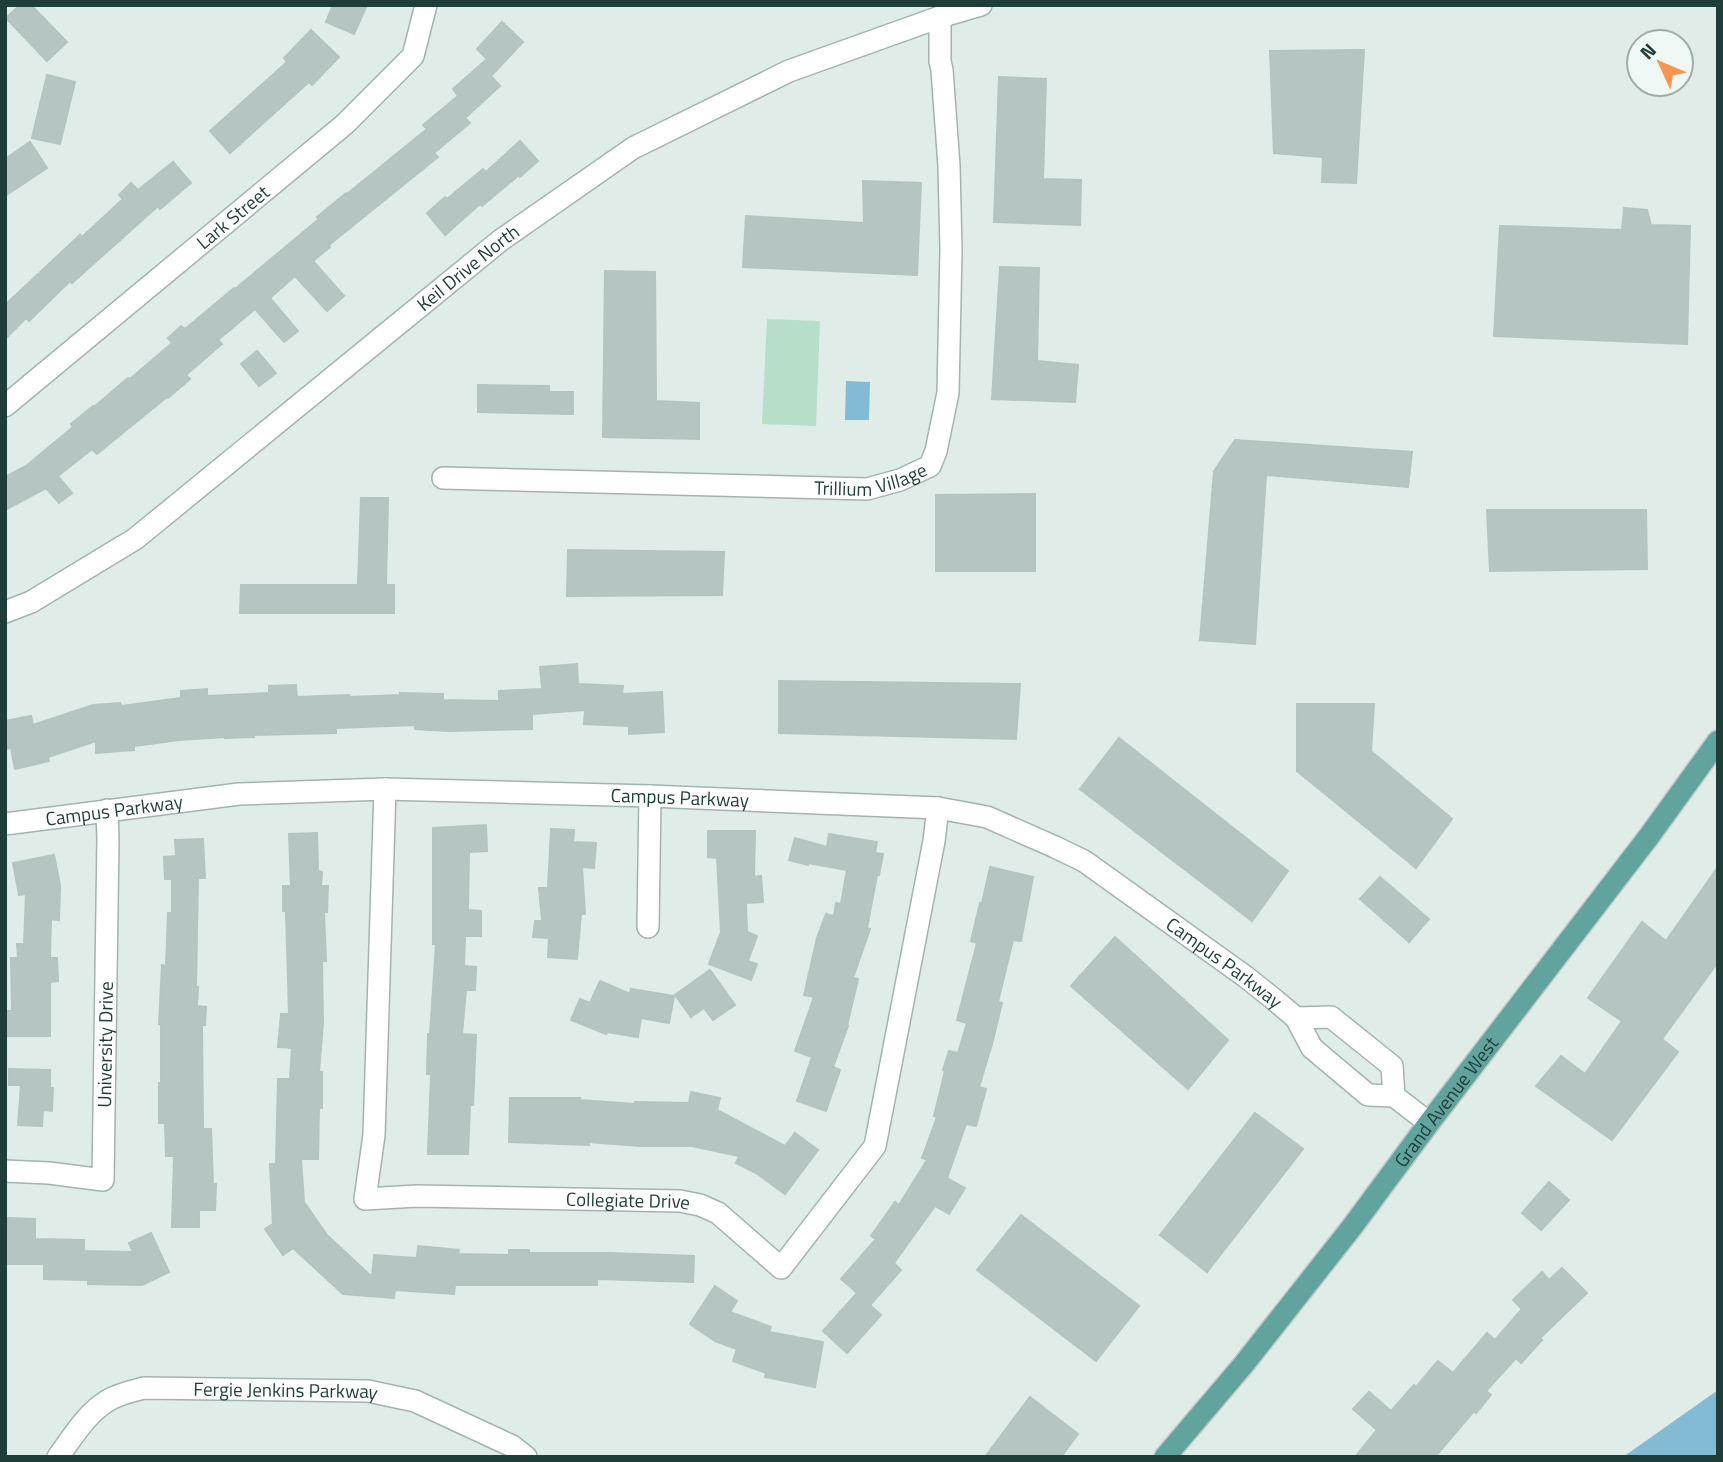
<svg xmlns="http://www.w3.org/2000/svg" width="1723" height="1462" font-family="'Titillium Web',sans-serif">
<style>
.green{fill:#b7dec8}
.water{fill:#84bbd4}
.building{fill:#b5c6c2;stroke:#b2c5c0;stroke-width:2}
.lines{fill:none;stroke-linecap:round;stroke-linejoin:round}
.minor-casing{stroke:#a2b4b0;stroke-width:24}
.major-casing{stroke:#c0c9c8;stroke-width:24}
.minor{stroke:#fff;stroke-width:21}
.major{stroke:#61a49d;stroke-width:21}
.labels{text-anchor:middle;stroke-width:7;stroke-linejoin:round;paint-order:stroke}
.street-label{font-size:19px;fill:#1f3d39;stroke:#f0f8f5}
</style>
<rect width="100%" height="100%" fill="#e0ece8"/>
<!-- green -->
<polygon class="green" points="767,319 820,321 816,426 762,424"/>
<!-- water -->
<g class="water">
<polygon points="846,381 870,382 869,420 845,420"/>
<polygon points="1718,1390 1718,1457 1623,1457"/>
</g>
<!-- building -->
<g class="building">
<polygon points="20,5 31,5 67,42 47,61 6,18"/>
<polygon points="333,5 367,5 354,34 326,22"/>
<polygon points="502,22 523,42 491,76 500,86 465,118 470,123 434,153 438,157 329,245 330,247 313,261 344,296 327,311 295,276 270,298 298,331 284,342 255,309 218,340 222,344 186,375 190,379 168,398 167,397 97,454 92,449 58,476 72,493 59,503 46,488 5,510 5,477 26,466 73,427 71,424 93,406 94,407 128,378 130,379 172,343 168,338 181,326 185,329 234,288 235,289 319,219 317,217 346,193 347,194 427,129 423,125 458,96 453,89 487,59 477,49"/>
<polygon points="311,30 339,57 312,85 309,82 230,153 210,131 287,62 284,58"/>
<polygon points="1364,50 1356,183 1322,182 1323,157 1274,153 1270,51"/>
<polygon points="47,75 75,82 60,144 32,138"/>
<polygon points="999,77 1046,79 1043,179 1081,180 1080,225 994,222"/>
<polygon points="520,141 538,161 520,177 519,175 482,206 480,204 445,235 427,213 445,197 447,199 483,169 486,172"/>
<polygon points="30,142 47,168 5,196 5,159"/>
<polygon points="173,162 191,183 160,209 158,206 72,283 70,281 29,321 26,318 5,339 5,305 80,235 82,237 123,199 119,195 131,183 138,190"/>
<polygon points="863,181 921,183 917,275 743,267 746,216 864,223"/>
<polygon points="1624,208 1647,210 1651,225 1690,226 1687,344 1494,336 1500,226 1622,230"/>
<polygon points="1000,267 1039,268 1037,361 1078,365 1075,402 992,399"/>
<polygon points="605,271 655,272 656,401 699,403 699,439 603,437"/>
<polygon points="257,351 276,373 259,386 241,364"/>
<polygon points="478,385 549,386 549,392 573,392 573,414 478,412"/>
<polygon points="1235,440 1412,452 1408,487 1266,475 1255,644 1200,640 1214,471"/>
<polygon points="1035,494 1035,571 936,571 936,495"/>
<polygon points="361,498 388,498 386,585 394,585 394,613 240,613 241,585 358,585"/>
<polygon points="1487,510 1646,510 1647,569 1490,571"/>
<polygon points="568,550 724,552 722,595 567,596"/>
<polygon points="577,664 578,684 623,686 622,694 662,692 664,732 629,734 629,726 584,724 585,710 532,714 532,729 448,731 415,729 415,725 336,728 336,733 254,735 254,737 225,738 225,737 179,740 134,746 134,750 96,753 96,741 48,757 49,761 15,769 11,748 5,749 5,721 31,716 33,725 93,705 120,703 121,706 181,698 181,691 207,689 207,696 269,693 269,686 296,685 297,697 349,695 350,697 400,695 400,693 443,694 443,700 499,701 499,691 542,689 540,667"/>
<polygon points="779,681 1020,684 1016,739 779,733"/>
<polygon points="1297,704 1374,704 1371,751 1452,819 1416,868 1297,771"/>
<polygon points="1119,738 1288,871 1252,921 1080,789"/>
<polygon points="486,825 487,851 469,852 468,910 481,911 481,936 465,936 464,966 476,967 475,990 466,990 462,1034 476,1035 473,1105 470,1105 468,1154 428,1154 431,1074 427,1074 428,1034 430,1034 436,944 433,944 433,828"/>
<polygon points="551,829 574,830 573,842 596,843 594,868 582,867 585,914 581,914 577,959 548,957 549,938 533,937 535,921 542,921 539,888 548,888"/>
<polygon points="708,831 755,831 754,877 761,876 763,902 746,903 747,932 757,936 748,961 757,964 751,980 709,964 721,932 717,858 708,857"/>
<polygon points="317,833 318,871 322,872 321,886 328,886 327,912 324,912 326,961 322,961 323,1023 319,1072 322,1072 322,1108 319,1108 318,1159 301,1159 304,1202 327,1235 372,1277 374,1255 417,1258 418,1246 459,1250 458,1254 509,1255 509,1250 529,1250 529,1253 609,1253 694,1256 693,1282 597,1279 597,1285 455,1285 454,1294 395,1290 394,1298 343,1294 293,1248 283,1255 265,1229 273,1224 270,1164 276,1164 278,1079 290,1079 292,1048 278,1047 281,1014 289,1014 286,911 283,911 283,886 291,886 289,834"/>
<polygon points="829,834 877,842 875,853 883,854 879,875 877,875 867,928 870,929 853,978 858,979 847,1026 848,1026 833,1067 840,1070 826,1111 797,1101 812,1057 795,1051 814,997 804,995 817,938 826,914 834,916 836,903 841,904 847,870 808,863 808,865 789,860 795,838 827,847"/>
<polygon points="203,839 205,878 198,878 196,987 198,987 197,1006 206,1007 205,1025 202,1025 203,1129 211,1129 213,1184 216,1184 215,1210 199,1210 199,1227 172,1227 174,1156 166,1156 165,1123 159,1123 159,1083 161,1083 161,1024 159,1024 162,965 166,966 168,913 172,913 172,879 165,879 164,857 176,856 175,840"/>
<polygon points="54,855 60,885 59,920 51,919 50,958 57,958 58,981 50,982 50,1036 6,1036 5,1011 12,1011 11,958 18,958 17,944 24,944 26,894 19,895 13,863"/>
<polygon points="990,867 1033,877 1021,941 1013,940 998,1002 1002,1003 992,1044 979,1087 986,1089 976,1126 966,1124 947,1178 965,1188 949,1214 935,1206 894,1263 901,1270 870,1305 881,1315 847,1353 823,1331 857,1293 841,1279 876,1239 871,1236 895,1202 899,1205 927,1160 922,1158 937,1117 934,1116 945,1071 943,1070 949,1051 958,1053 967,1023 957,1020 977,943 971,941 980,903 982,903"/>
<polygon points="1718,867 1718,962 1662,1039 1678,1052 1612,1140 1536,1086 1561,1056 1585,1074 1622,1021 1588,998 1642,922 1666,941"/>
<polygon points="1380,877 1429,919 1409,942 1360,899"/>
<polygon points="1115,937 1228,1040 1188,1089 1071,986"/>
<polygon points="710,970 735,1005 713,1020 704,1008 691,1017 675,995"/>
<polygon points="600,981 630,994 631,989 674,996 669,1023 641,1018 638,1037 607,1032 606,1034 571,1020 580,999 590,1003"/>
<polygon points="9,1069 50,1070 50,1088 53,1088 52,1111 43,1110 42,1126 18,1125 21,1085 9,1085"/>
<polygon points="691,1092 720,1098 717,1110 785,1146 795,1133 818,1150 785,1194 756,1173 736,1163 739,1156 692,1146 640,1146 589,1142 589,1145 509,1142 510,1098 580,1098 580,1100 635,1104 635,1102 689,1103"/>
<polygon points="1255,1113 1303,1149 1207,1272 1160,1235"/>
<polygon points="1549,1182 1569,1200 1541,1230 1522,1213"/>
<polygon points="1021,1215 1139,1306 1096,1361 977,1270"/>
<polygon points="7,1218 35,1219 35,1239 84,1240 84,1251 133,1252 129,1243 151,1233 169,1272 142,1285 88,1284 88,1280 44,1279 44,1264 5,1264"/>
<polygon points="1562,1268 1587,1293 1540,1338 1542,1340 1521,1363 1516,1358 1486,1391 1491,1395 1476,1413 1474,1411 1435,1457 1355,1457 1377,1430 1353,1409 1369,1392 1391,1411 1414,1385 1416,1387 1438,1361 1453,1373 1487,1333 1495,1340 1522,1309 1513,1300 1542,1272 1549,1280"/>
<polygon points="715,1286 737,1301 730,1312 771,1327 769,1332 823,1342 815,1387 765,1377 766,1373 733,1361 737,1349 715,1341 690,1324"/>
<polygon points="1030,1397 1078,1434 1061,1457 985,1457"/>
</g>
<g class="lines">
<defs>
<g id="minor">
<path id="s1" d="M5 406 345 124 413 56 426 5"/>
<path id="s2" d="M443 478 867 489 900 480 930 466 936 451 948 393 951 250 949 166 942 70 940 61V17"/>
<path id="s3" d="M5 612 31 602 135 539 501 240 633 148 789 71 940 17 981 5"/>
<path id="s4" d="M385 789 374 1135 365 1199 417 1196 680 1201 700 1205 718 1213 781 1268 875 1146 934 841 938 808"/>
<path id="s5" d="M5 824 239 794 385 789 650 796 938 808 987 817 1055 847 1084 861 1246 977 1276 1001 1296 1018 1312 1048 1368 1095 1394 1096 1429 1123"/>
<polyline points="648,927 650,796"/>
<polyline points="1296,1018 1331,1017 1392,1066 1394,1096"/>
<path id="s6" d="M5 1171 49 1173 103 1180 108 839 107 810"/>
<path id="s7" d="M58 1457C72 1438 86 1414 107 1401 118 1394 132 1391 144 1388L368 1391 415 1401 512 1446 526 1457"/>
</g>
<g id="major">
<path id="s8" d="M1165 1457 1244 1364 1352 1227 1429 1123 1650 835 1718 741"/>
</g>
</defs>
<!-- minor casing -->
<use href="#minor" class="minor-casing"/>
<!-- major casing -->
<use href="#major" class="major-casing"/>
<!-- minor -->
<use href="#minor" class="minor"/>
<!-- major -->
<use href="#major" class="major"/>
</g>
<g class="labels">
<!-- street labels -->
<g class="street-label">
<text dy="7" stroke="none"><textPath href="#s1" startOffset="296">Lark Street</textPath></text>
<text dy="7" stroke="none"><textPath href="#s3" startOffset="579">Keil Drive North</textPath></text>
<text dy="7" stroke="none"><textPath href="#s2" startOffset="429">Trillium Village</textPath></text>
<text dy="7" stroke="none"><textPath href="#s5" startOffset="677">Campus Parkway</textPath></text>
<text dy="7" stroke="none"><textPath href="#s5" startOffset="110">Campus Parkway</textPath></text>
<text dy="7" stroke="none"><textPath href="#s5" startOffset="1265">Campus Parkway</textPath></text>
<text dy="7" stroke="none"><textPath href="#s6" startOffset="234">University Drive</textPath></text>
<text dy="7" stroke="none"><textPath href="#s8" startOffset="453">Grand Avenue West</textPath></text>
<text dy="7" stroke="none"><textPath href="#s4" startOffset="674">Collegiate Drive</textPath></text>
<text dy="7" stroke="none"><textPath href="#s7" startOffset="256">Fergie Jenkins Parkway</textPath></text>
</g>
</g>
<!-- border -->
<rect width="1723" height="1462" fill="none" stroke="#1f3d39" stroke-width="14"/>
<!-- north arrow -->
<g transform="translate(1660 63) rotate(314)"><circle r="33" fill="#f0f8f5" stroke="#9cadaa" stroke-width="2"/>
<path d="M0-5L12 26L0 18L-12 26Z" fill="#f99550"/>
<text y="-10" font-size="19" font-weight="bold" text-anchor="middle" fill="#1f3d39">N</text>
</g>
</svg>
